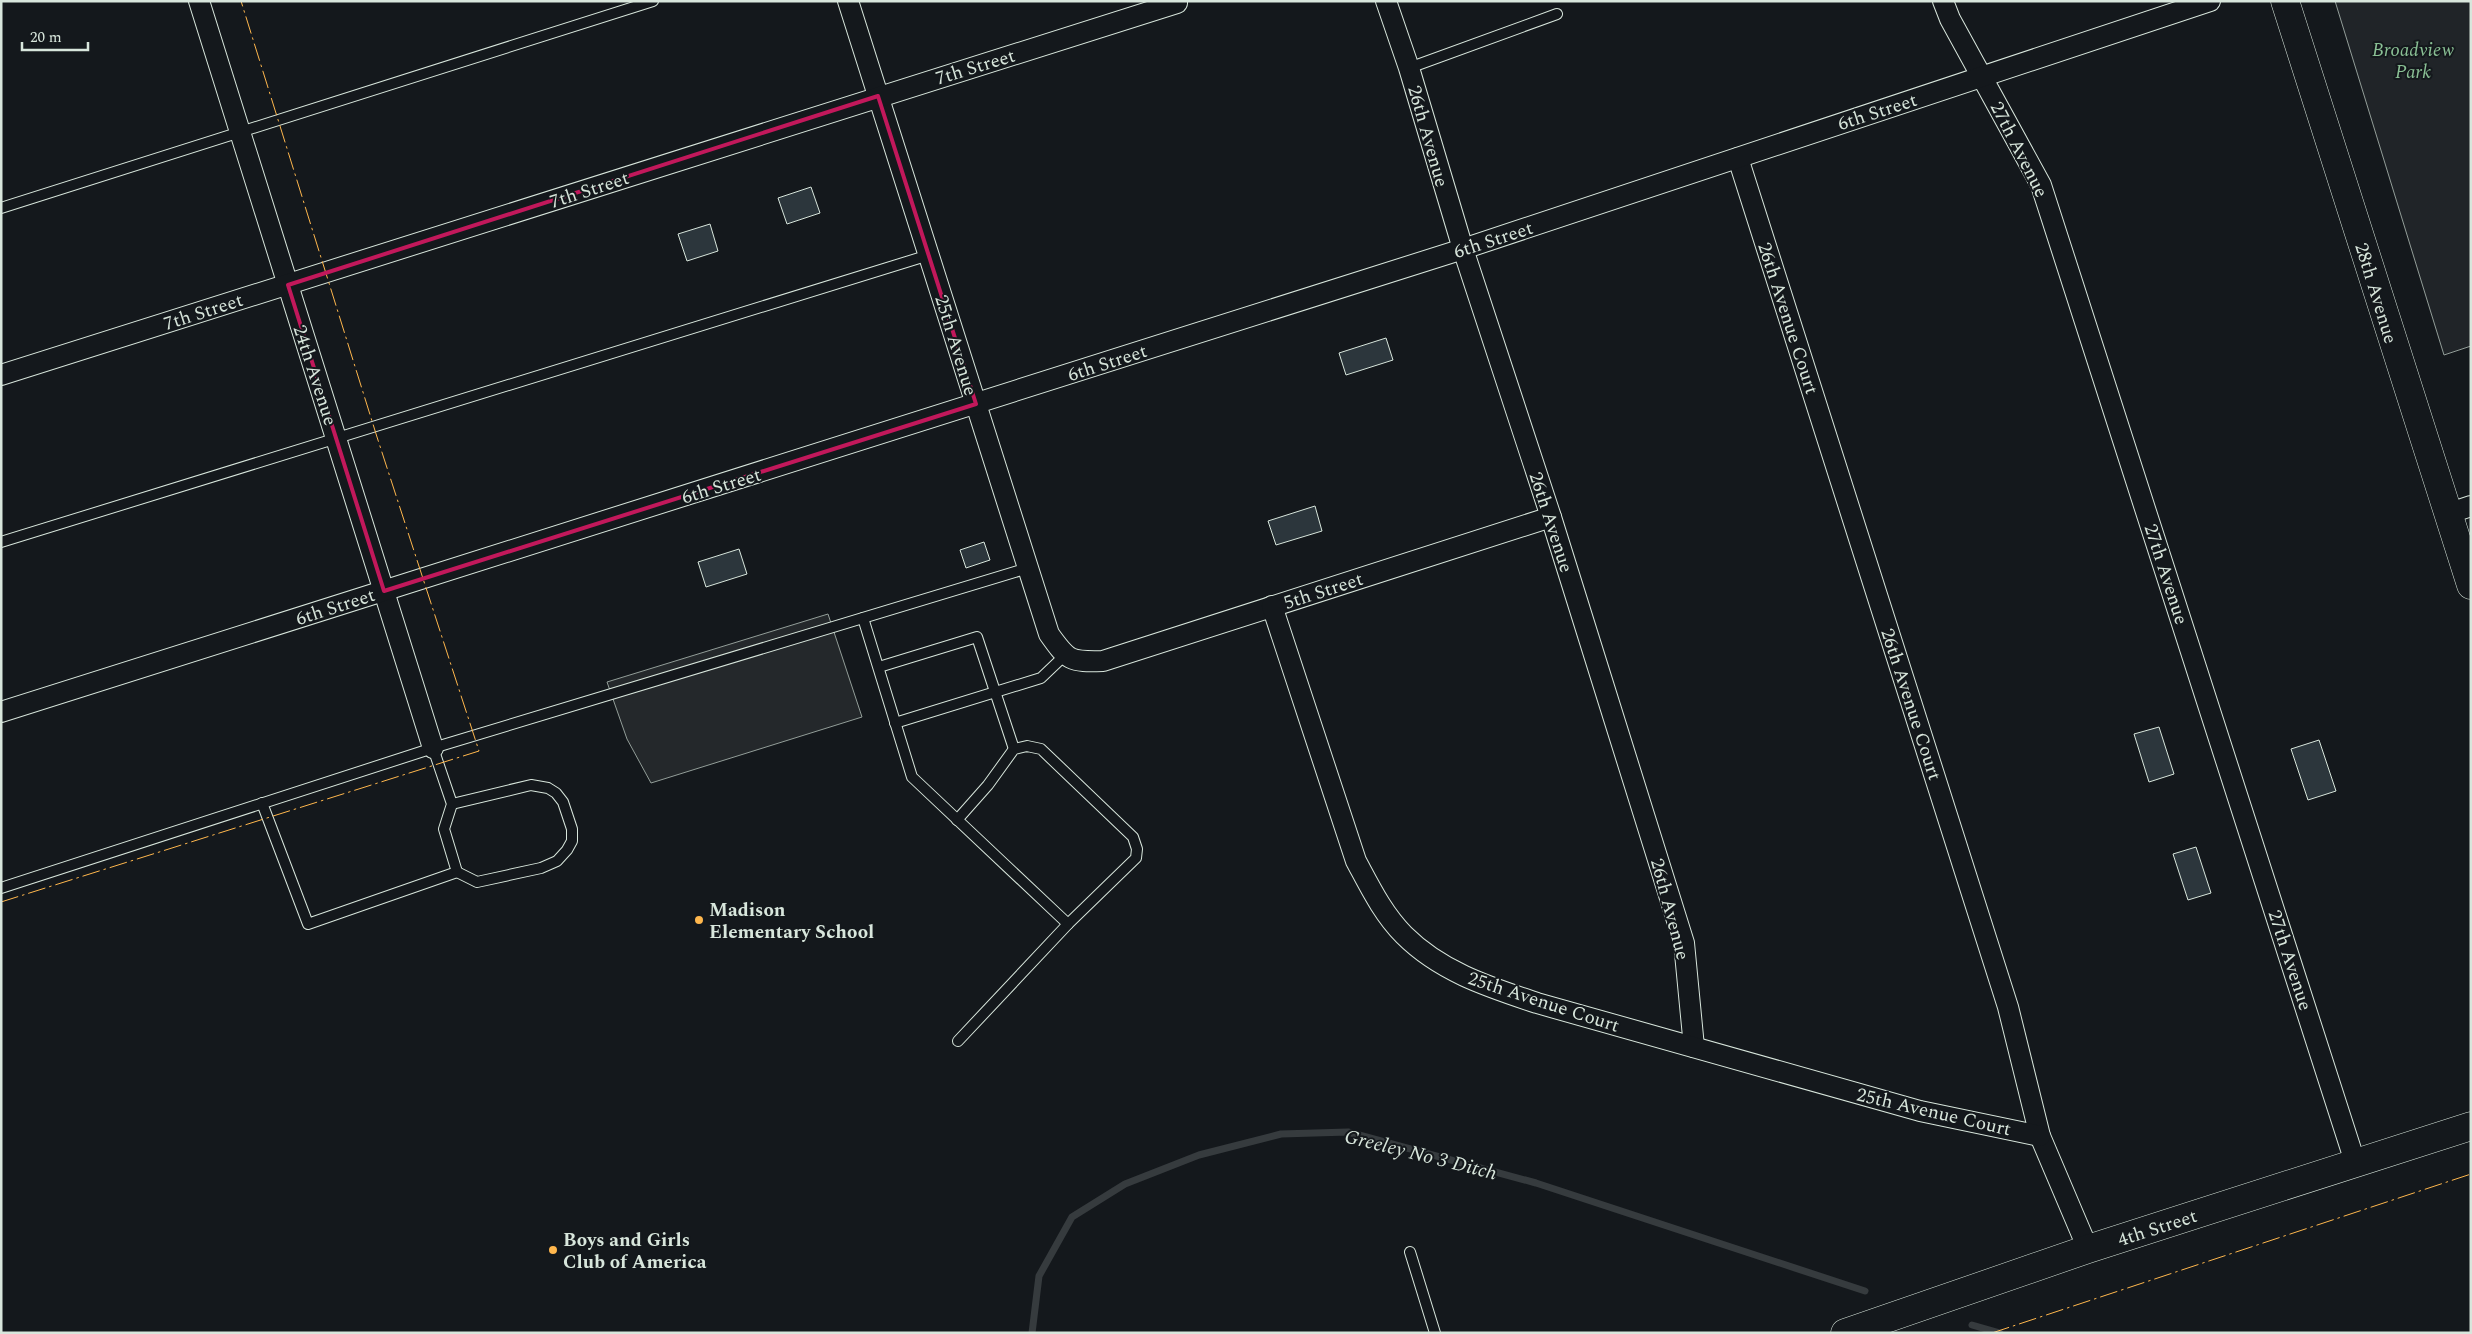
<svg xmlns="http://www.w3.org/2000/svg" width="2472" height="1334" font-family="Spectral,serif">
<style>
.green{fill:#202428;stroke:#939e99}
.parking{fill:#24282b;stroke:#939e99}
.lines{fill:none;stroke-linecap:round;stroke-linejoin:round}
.stream{stroke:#363b3e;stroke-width:7}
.building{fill:#2c363c;stroke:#d8e6dc}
.lane-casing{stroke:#d8e6dc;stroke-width:12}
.street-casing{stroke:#d8e6dc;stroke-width:22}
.secondary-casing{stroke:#d8e6dc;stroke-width:29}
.lane{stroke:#14181c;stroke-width:10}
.street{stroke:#14181c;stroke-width:20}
.secondary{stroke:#14181c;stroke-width:28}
.power{stroke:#ffb74d;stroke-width:1;stroke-dasharray:18 4 2.5 4;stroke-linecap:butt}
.marked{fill:none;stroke:#c2185b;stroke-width:4;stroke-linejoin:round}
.poi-dot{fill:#ffb74d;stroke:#14181c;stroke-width:2}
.labels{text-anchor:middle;stroke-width:4;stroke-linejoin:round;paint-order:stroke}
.park-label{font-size:19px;font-style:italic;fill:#8ac095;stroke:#14181c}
.street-label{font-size:19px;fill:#d8e6dc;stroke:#14181c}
.poi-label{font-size:19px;font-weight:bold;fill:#d8e6dc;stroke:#14181c;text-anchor:start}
.water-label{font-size:20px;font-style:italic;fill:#d8e6dc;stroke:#14181c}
</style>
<rect width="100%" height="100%" fill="#14181c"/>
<!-- green -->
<polygon class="green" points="2335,1 2471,1 2471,346 2444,355"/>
<!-- parking -->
<polygon class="parking" points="828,614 862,717 651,783 627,739 607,682"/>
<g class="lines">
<!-- stream -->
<g class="stream">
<polyline points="1972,1325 2000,1333"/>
<polyline points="1032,1333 1039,1276 1072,1217 1125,1184 1199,1155 1281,1134 1348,1132 1536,1183 1865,1291"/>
</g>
</g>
<!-- building -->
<g class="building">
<polygon points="811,187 820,213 787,224 778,198"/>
<polygon points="710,224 718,251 687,261 678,234"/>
<polygon points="1386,338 1393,360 1346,375 1339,353"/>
<polygon points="1315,506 1322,531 1276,545 1268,521"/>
<polygon points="984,542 990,560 966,568 960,550"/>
<polygon points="739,549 747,574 706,587 698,562"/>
<polygon points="2159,727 2174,774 2149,782 2134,734"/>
<polygon points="2319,740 2336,791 2308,800 2291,749"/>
<polygon points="2196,847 2211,893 2188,900 2173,854"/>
</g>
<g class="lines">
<defs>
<g id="lane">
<polyline points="1409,68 1557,14"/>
<polyline points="1,208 653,1"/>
<polyline points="1,542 929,255"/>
<polyline points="863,618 912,777 1068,924 958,1041"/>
<polyline points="879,667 977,637 1014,749"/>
<polyline points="895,723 1041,678 1064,656"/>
<polyline points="262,803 308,924 457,872 444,829 452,804 433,748"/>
<polyline points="452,804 531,785 548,788 556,793 563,802 572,829 572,841 567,850 557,861 541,868 477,882 457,872"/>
<polyline points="957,820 988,785 1014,749 1027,746 1041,749 1133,837 1137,849 1136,858 1068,924"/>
<polyline points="1,888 433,748 1028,568"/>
<polyline points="1410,1252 1435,1333"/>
</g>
<g id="street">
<polyline points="199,1 433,748"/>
<path d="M848 1 1049 634C1068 661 1070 662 1103 661L1551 517"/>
<polyline points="1386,1 1409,68 1463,249 1551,517 1684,943 1694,1047"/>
<polyline points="1943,1 1950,19 2041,185 2355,1162"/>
<polyline points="1738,158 2008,1007 2040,1136 2088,1249"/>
<polyline points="1,375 1177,3"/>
<polyline points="2447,514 2471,506"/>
<path d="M1272 606 1356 861C1370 887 1383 914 1404 935 1441 972 1489 987 1537 1003L1920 1111 2040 1136"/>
<polyline points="1,712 1463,249 2210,1"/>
</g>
<g id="secondary">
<polyline points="2285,1 2471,585"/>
<polyline points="1845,1333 2088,1249 2471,1126"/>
</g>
</defs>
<!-- lane casing -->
<use href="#lane" class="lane-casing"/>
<!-- street casing -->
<use href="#street" class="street-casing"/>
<!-- secondary casing -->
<use href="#secondary" class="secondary-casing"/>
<!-- lane -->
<use href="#lane" class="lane"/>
<!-- street -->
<use href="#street" class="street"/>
<!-- secondary -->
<use href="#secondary" class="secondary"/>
<!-- power -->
<g class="power">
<polyline points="1,902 479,751 377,437 241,1"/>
<polyline points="1992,1333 2471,1174"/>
</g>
</g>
<!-- marked area -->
<path class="marked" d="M878 96 976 404 384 591 288 285Z"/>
<!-- markers -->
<g class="poi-dot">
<circle cx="699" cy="920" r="5"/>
<circle cx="553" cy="1250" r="5"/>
</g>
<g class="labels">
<!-- park labels -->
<g class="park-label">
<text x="2413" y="56">Broadview<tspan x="2413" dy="22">Park</tspan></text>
</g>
<!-- street labels -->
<g class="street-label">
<text transform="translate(975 66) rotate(-17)" y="7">7th Street</text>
<text transform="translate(1877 111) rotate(-18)" y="7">6th Street</text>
<text transform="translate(1429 136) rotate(74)" y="7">26th Avenue</text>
<text transform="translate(2020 149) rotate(63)" y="7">27th Avenue</text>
<text transform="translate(589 189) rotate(-18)" y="7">7th Street</text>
<text transform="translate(1493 239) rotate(-18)" y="7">6th Street</text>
<text transform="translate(2377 293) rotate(73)" y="7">28th Avenue</text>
<text transform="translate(203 311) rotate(-18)" y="7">7th Street</text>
<text transform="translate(1789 318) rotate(72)" y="7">26th Avenue Court</text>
<text transform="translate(957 345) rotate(73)" y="7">25th Avenue</text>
<text transform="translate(1107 362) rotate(-18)" y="7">6th Street</text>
<text transform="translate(316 375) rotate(72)" y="7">24th Avenue</text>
<text transform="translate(721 485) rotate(-17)" y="7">6th Street</text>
<text transform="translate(1552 522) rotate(72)" y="7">26th Avenue</text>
<text transform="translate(2167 574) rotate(72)" y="7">27th Avenue</text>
<text transform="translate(1323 590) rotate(-18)" y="7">5th Street</text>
<text transform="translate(335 606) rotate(-18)" y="7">6th Street</text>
<text transform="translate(1912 704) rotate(72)" y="7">26th Avenue Court</text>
<text transform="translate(1671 909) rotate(75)" y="7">26th Avenue</text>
<text transform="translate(2291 960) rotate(72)" y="7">27th Avenue</text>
<text transform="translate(1544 1001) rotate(18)" y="7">25th Avenue Court</text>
<text transform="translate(1934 1111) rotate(13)" y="7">25th Avenue Court</text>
<text transform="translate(2157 1227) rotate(-18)" y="7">4th Street</text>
</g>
<!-- poi labels -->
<g class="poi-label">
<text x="709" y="916">Madison<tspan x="709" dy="22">Elementary School</tspan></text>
<text x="563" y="1246">Boys and Girls<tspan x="563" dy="22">Club of America</tspan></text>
</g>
<!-- water labels -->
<g class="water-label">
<text transform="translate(1421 1154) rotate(14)" y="7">Greeley No 3 Ditch</text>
</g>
</g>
<!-- border -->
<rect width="2472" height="1334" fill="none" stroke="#d8e6dc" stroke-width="5"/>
<!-- scale -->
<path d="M22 42v8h66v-8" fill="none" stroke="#d8e6dc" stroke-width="2.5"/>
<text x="30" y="42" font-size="15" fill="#d8e6dc" stroke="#14181c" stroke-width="4" paint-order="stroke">20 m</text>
</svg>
